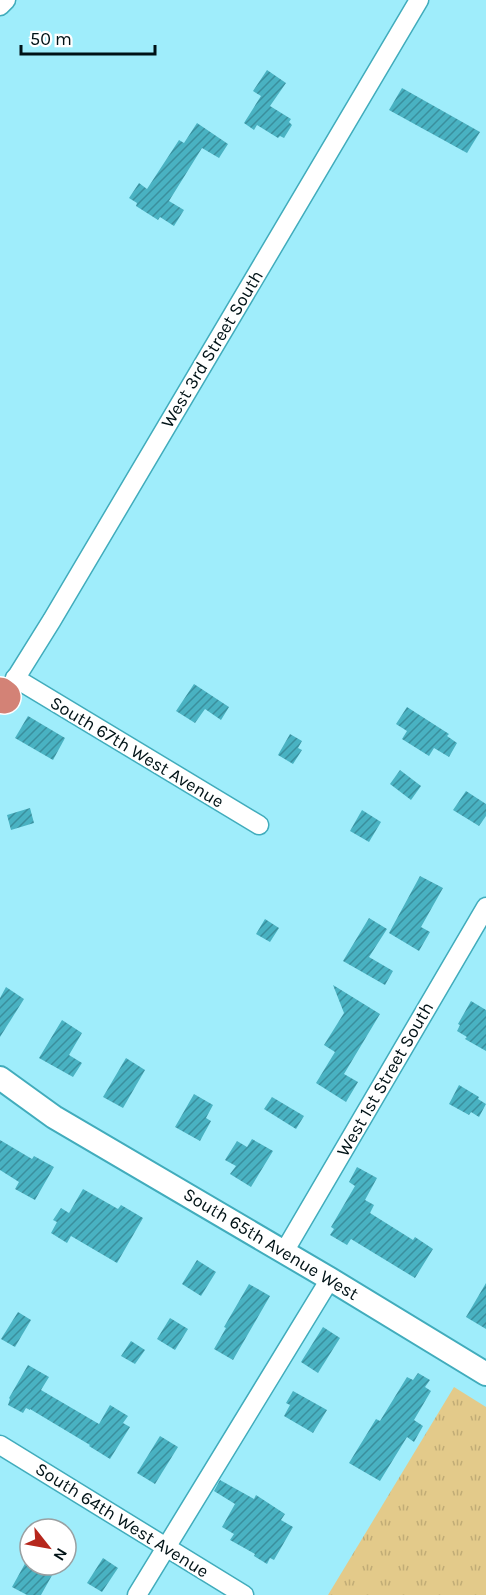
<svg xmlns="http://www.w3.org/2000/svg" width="486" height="1595" font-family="Karla,sans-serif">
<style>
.grass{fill:url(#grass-tufts)}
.building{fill:url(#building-hatch)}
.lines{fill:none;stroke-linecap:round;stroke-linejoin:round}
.minor-casing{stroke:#41acbc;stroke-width:21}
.tertiary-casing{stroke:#41acbc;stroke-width:26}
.motorway-casing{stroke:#fff;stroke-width:36}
.minor{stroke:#fff;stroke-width:18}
.tertiary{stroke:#fff;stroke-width:22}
.motorway{stroke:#d38276;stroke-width:33}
.labels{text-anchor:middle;stroke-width:4.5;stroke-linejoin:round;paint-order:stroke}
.street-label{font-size:18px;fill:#001216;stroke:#fff}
</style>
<defs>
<pattern id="grass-tufts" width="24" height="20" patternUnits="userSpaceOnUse" patternTransform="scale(1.5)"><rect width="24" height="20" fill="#e3ca8a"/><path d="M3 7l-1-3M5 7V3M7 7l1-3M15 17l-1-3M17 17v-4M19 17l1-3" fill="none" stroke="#c1ac76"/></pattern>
<pattern id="building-hatch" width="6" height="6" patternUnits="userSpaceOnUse" patternTransform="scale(1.5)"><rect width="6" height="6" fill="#49b2c2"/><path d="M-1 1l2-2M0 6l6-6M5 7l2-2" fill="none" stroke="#3a8f9d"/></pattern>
</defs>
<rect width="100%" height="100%" fill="#9fedfb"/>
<!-- grass -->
<polygon class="grass" points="454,1387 486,1407 486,1595 328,1595"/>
<!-- building -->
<g class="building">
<polygon points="267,70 286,83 270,106 291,119 289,122 292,125 284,138 280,136 278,138 257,125 254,130 244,123 261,96 253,91"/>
<polygon points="402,88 480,132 467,153 389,110"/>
<polygon points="197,123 228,144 219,158 202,148 169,201 184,210 174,226 160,217 158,220 136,206 137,203 129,198 139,183 147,189 179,140 184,143"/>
<polygon points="194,684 229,707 221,720 205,709 195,723 176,711"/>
<polygon points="407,707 449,734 447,736 457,743 449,757 434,748 429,756 402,739 407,731 396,724"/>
<polygon points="28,716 65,738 53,760 15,738"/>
<polygon points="290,734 302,741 298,748 302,750 293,764 278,755"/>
<polygon points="400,770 421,786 411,800 390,784"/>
<polygon points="466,791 486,804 486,816 479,826 453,810"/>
<polygon points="30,808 34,823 11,830 7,815"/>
<polygon points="362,810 381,822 369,842 350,831"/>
<polygon points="420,876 443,888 421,927 430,932 419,951 389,933"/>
<polygon points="369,918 387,929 369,957 393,971 385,985 343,961"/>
<polygon points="265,919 279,928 270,942 256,934"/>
<polygon points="333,985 380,1014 344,1074 358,1082 346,1102 316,1083 335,1052 324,1045 344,1013"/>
<polygon points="6,987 24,999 0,1037 0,998"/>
<polygon points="471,1001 486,1010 486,1051 465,1039 467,1037 457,1031 460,1025 458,1024"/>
<polygon points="62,1020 82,1033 69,1055 82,1063 73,1077 39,1058"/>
<polygon points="126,1058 145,1070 123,1108 103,1097"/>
<polygon points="459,1085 479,1097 478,1099 486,1104 479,1117 471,1112 469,1115 449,1104"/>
<polygon points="194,1094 213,1105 206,1118 211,1121 200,1141 175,1127"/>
<polygon points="272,1097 304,1116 296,1129 264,1109"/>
<polygon points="252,1139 273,1151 251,1187 230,1174 236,1166 225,1160 237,1141 247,1147"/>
<polygon points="0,1140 32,1159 34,1156 54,1167 35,1200 15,1189 19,1182 0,1170"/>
<polygon points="357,1167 377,1178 365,1200 374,1205 370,1213 413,1240 415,1237 433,1249 415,1278 351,1239 347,1245 330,1235 334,1229 331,1227 355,1186 349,1182"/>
<polygon points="83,1189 118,1209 121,1205 143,1218 117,1263 71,1236 67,1243 51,1233 57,1222 53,1220 61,1208 69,1213"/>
<polygon points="197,1260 216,1272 201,1296 182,1284"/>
<polygon points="486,1283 486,1329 466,1317"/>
<polygon points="249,1284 270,1296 233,1360 214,1349 226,1328 224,1327"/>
<polygon points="18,1312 31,1320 15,1347 1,1339"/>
<polygon points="170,1318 188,1329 175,1350 157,1339"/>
<polygon points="323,1327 340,1338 318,1373 301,1362"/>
<polygon points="131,1341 145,1350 135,1364 121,1356"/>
<polygon points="28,1365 49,1377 41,1390 99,1424 110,1405 128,1416 123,1423 130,1427 110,1459 89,1446 90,1445 30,1409 30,1410 26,1408 23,1413 8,1405 10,1399 9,1398"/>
<polygon points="418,1373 430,1380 425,1387 431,1391 414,1420 423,1426 414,1442 407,1437 380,1481 349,1463 376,1419 380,1421 407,1377 413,1380"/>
<polygon points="293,1391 327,1410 313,1433 284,1416 290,1405 286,1403"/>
<polygon points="160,1436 178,1447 155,1484 137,1473"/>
<polygon points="220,1480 254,1499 256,1495 285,1514 281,1520 293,1527 274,1560 270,1558 267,1564 254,1556 255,1554 230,1540 234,1534 222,1527 235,1504 214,1491"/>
<polygon points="103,1558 118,1568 102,1592 87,1583"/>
<polygon points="27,1560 30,1562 30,1565 47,1565 55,1570 41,1595 27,1595 12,1587"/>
</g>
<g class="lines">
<defs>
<g id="minor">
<polyline points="0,6 6,0"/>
<polyline points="15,678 259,825"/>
<polyline points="4,697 52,620 419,0"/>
<polyline points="284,1252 486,907"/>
<polyline points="0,1445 244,1595"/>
<polyline points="137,1595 330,1279"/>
</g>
<polyline id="tertiary" points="0,1078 54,1117 330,1279 486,1374"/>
<polyline id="motorway" points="0,694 4,697"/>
</defs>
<!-- minor casing -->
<use href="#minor" class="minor-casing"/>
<!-- tertiary casing -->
<use href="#tertiary" class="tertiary-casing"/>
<!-- motorway casing -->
<use href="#motorway" class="motorway-casing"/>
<!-- minor -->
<use href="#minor" class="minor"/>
<!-- tertiary -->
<use href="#tertiary" class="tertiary"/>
<!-- motorway -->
<use href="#motorway" class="motorway"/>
</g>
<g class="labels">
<!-- street labels -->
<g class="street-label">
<text transform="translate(212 349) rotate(-59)" y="6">West 3rd Street South</text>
<text transform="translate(137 752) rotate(31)" y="6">South 67th West Avenue</text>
<text transform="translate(385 1079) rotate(-60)" y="6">West 1st Street South</text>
<text transform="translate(271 1244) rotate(31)" y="6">South 65th Avenue West</text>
<text transform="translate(122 1520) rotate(32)" y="6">South 64th West Avenue</text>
</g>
</g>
<!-- north arrow -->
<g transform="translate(48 1547) rotate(121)"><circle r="28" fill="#ffffff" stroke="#99a0a2" stroke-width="1.5"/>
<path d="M0-4.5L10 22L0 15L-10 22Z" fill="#b6271d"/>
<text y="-9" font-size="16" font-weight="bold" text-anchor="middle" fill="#001216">N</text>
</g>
<!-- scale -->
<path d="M21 45v9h134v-9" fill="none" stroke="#001216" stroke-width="3"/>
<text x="30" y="45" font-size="18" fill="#001216" stroke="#ffffff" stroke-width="4.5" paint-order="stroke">50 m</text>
</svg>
